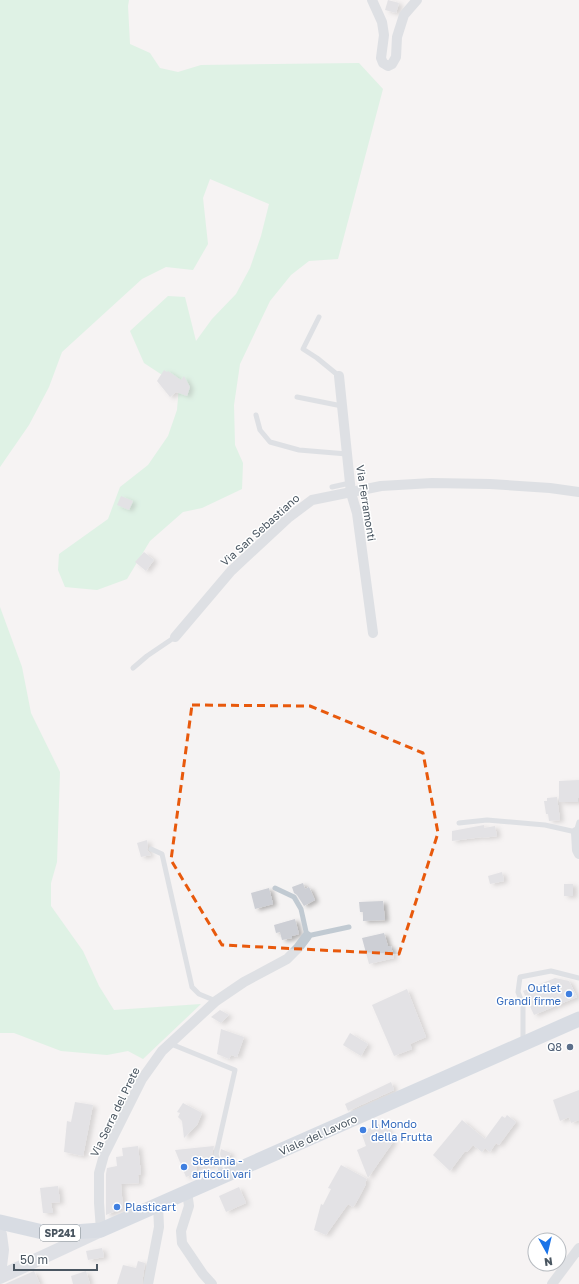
<svg xmlns="http://www.w3.org/2000/svg" width="579" height="1284" font-family="'Golos Text',sans-serif">
<style>
.green{fill:#c3f1d5}
.building{fill:#cdcfd5;filter:url(#shadow)}
.lines{fill:none;stroke-linecap:round;stroke-linejoin:round}
.service{stroke:#c1cad2;stroke-width:5}
.minor{stroke:#c1cad2;stroke-width:10}
.secondary{stroke:#c1cbd6;stroke-width:14}
.primary{stroke:#b3c2d1;stroke-width:15}
.marked{fill:none;stroke:#e8590c;stroke-width:3;stroke-dasharray:8 5;stroke-linejoin:round}
.shop-dot{fill:#3f7fe0;stroke:#fff;stroke-width:1.5}
.service-dot{fill:#5c6f8a;stroke:#fff;stroke-width:1.5}
.labels{text-anchor:middle;stroke-width:3;stroke-linejoin:round;paint-order:stroke}
.shield{fill:#fff;stroke:#808990;stroke-width:1}
.shield-label{font-size:10px;font-weight:bold;fill:#4a5661}
.street-label{font-size:11px;fill:#4a5661;stroke:#fff}
.shop-label{font-size:11px;fill:#366cbe;stroke:#fff;text-anchor:start}
.service-label{font-size:11px;fill:#4e5e75;stroke:#fff;text-anchor:end}
</style>
<defs>
<filter id="shadow"><feDropShadow dx="4" dy="2" stdDeviation="2" flood-color="#0004"/></filter>
</defs>
<rect width="100%" height="100%" fill="#f5f3f3"/>
<!-- green -->
<g class="green">
<polygon points="0,0 129,0 128,6 130,44 150,53 160,68 178,72 201,65 359,63 383,89 338,259 309,261 291,275 270,301 240,364 234,405 235,445 243,463 242,489 202,508 183,512 150,541 127,579 97,590 65,587 58,570 59,554 108,519 120,487 148,465 168,436 177,410 179,386 144,363 130,331 168,296 185,297 196,341 212,319 236,294 250,268 261,236 269,204 210,179 203,198 208,244 193,270 166,267 142,279 62,352 49,387 29,425 0,467"/>
<polygon points="0,607 22,667 31,713 60,772 57,862 51,883 51,906 83,951 99,986 114,1010 201,1004 143,1059 128,1051 107,1055 61,1051 14,1033 0,1033"/>
</g>
<!-- building -->
<g class="building">
<polygon points="388,0 399,3 396,13 385,10"/>
<polygon points="164,370 167,372 168,371 181,380 184,376 190,387 187,396 176,392 170,397 157,381"/>
<polygon points="121,496 133,501 129,510 117,505"/>
<polygon points="144,552 154,560 146,571 135,562"/>
<polygon points="579,780 579,798 578,798 578,802 559,802 559,781"/>
<polygon points="557,797 560,820 549,821 548,814 546,814 544,801 547,801 547,798"/>
<polygon points="484,825 484,828 495,826 497,836 482,838 482,837 452,841 452,831"/>
<polygon points="147,840 148,846 147,850 151,855 141,857 137,843"/>
<polygon points="502,872 504,881 490,884 488,876"/>
<polygon points="303,883 305,889 309,887 315,900 304,906 297,895 294,893 292,887"/>
<rect x="564" y="884" width="9" height="12"/>
<polygon points="269,888 273,904 255,909 251,893"/>
<polygon points="383,901 385,920 363,921 363,912 360,912 359,902"/>
<polygon points="295,919 299,934 292,936 292,938 282,940 280,932 276,933 274,925"/>
<polygon points="384,933 388,946 391,946 394,958 369,964 362,938"/>
<polygon points="555,978 569,981 577,997 534,1015 523,991"/>
<polygon points="407,989 426,1037 410,1044 412,1049 394,1056 372,1005"/>
<polygon points="220,1010 229,1015 221,1023 211,1017"/>
<polygon points="221,1029 244,1037 237,1057 231,1055 229,1059 217,1054"/>
<polygon points="350,1033 368,1044 361,1056 343,1045"/>
<polygon points="391,1082 394,1090 348,1111 345,1104"/>
<polygon points="579,1090 579,1120 571,1123 569,1117 560,1121 553,1100"/>
<polygon points="75,1102 93,1105 83,1156 64,1152 67,1121 71,1122"/>
<polygon points="183,1103 202,1113 197,1125 184,1138 182,1121 178,1117 180,1113 177,1112"/>
<polygon points="507,1115 516,1122 499,1145 496,1143 490,1152 485,1148 482,1152 473,1145 467,1152 465,1151 450,1171 433,1155 462,1120 485,1139 502,1116 505,1118"/>
<polygon points="379,1124 381,1128 386,1125 393,1142 368,1178 357,1150 366,1146 361,1132"/>
<polygon points="138,1146 141,1174 138,1175 139,1183 121,1184 123,1208 106,1215 106,1174 107,1168 117,1166 116,1157 123,1156 122,1148"/>
<polygon points="214,1146 212,1154 214,1166 196,1167 197,1173 186,1177 175,1150"/>
<polygon points="221,1149 231,1153 226,1164 222,1162 220,1154"/>
<polygon points="341,1165 367,1179 365,1183 366,1184 356,1203 353,1207 348,1204 326,1235 314,1230 321,1204 323,1205 331,1189 328,1188"/>
<polygon points="58,1186 60,1202 51,1203 53,1213 43,1213 40,1188"/>
<polygon points="239,1187 246,1203 226,1212 219,1196"/>
<polygon points="102,1248 104,1257 88,1260 86,1251"/>
<polygon points="138,1261 145,1263 142,1284 117,1284 123,1265 136,1268"/>
<polygon points="34,1271 40,1284 5,1284"/>
<polygon points="86,1271 90,1284 73,1284 71,1276"/>
</g>
<g class="lines">
<!-- service -->
<g class="service">
<polyline points="319,317 303,349 317,358 339,376"/>
<polyline points="297,397 342,406"/>
<polyline points="256,415 260,430 270,442 299,450 347,454"/>
<polyline points="332,487 350,483"/>
<polyline points="133,668 147,656 175,637"/>
<polyline points="459,823 487,820 545,825 576,832 579,822"/>
<polyline points="151,849 162,854 192,987 199,994 216,1001"/>
<polyline points="275,888 294,897 301,909 307,936 349,927"/>
<polyline points="523,1043 523,1005 518,992 520,977 551,971 579,978"/>
<polyline points="171,1044 235,1070 216,1154 222,1174"/>
</g>
<!-- minor -->
<g class="minor">
<polyline points="372,0 382,22 384,35 381,58 383,63 388,66 392,64 396,57 397,37 404,15 417,0"/>
<polyline points="339,376 351,493 357,513 373,633"/>
<polyline points="175,637 231,571 288,518 312,500 381,486 432,483 490,484 550,488 579,492"/>
<polyline points="576,832 577,850 579,854"/>
<polyline points="187,1192 189,1206 181,1231 182,1243 203,1274 212,1284"/>
<polyline points="101,1230 99,1203 99,1173 104,1155 142,1079 162,1051 216,1001 244,982 287,959 298,948 307,936"/>
<polyline points="148,1284 159,1227 158,1205"/>
<polyline points="552,1284 579,1248"/>
</g>
<!-- secondary -->
<g class="secondary">
<polyline points="0,1235 2,1250 0,1266"/>
<polyline points="0,1277 99,1231"/>
</g>
<!-- primary -->
<polyline class="primary" points="0,1222 47,1233 74,1232 101,1230 579,1019"/>
</g>
<!-- marked area -->
<path d="M0 0H579V1284H0ZM192 705 310 706 423 753 438 833 399 954 222 945 171 860Z" fill="#f5f3f3" fill-opacity=".55" fill-rule="evenodd"/>
<path class="marked" d="M192 705 310 706 423 753 438 833 399 954 222 945 171 860Z"/>
<!-- markers -->
<g class="shop-dot">
<circle cx="569" cy="994" r="4"/>
<circle cx="363" cy="1130" r="4"/>
<circle cx="184" cy="1167" r="4"/>
<circle cx="117" cy="1207" r="4"/>
</g>
<circle class="service-dot" cx="570" cy="1047" r="4"/>
<g class="labels">
<!-- shield labels -->
<rect class="shield" x="40" y="1225" width="40" height="16" rx="3"/>
<g class="shield-label">
<text x="60" y="1237">SP241</text>
</g>
<!-- street labels -->
<g class="street-label">
<text transform="translate(366 503) rotate(81)" y="4">Via Ferramonti</text>
<text transform="translate(260 530) rotate(-42)" y="4">Via San Sebastiano</text>
<text transform="translate(115 1112) rotate(-64)" y="4">Via Serra del Prete</text>
<text transform="translate(318 1135) rotate(-24)" y="4">Viale del Lavoro</text>
</g>
<!-- shop labels -->
<g class="shop-label">
<text x="561" y="992" text-anchor="end">Outlet<tspan x="561" dy="13">Grandi firme</tspan></text>
<text x="371" y="1128">Il Mondo<tspan x="371" dy="13">della Frutta</tspan></text>
<text x="192" y="1165">Stefania -<tspan x="192" dy="13">articoli vari</tspan></text>
<text x="125" y="1211">Plasticart</text>
</g>
<!-- service labels -->
<g class="service-label">
<text x="562" y="1051">Q8</text>
</g>
</g>
<!-- north arrow -->
<g transform="translate(547 1252) rotate(172)"><circle r="19" fill="#ffffff" stroke="#b7bbc0"/>
<path d="M0-3L7 15L0 10L-7 15Z" fill="#1a73e8"/>
<text y="-6" font-size="11" font-weight="bold" text-anchor="middle" fill="#4a5661">N</text>
</g>
<!-- scale -->
<path d="M14 1264v6h83v-6" fill="none" stroke="#4a5661" stroke-width="2"/>
<text x="20" y="1264" font-size="12" fill="#4a5661" stroke="#ffffff" stroke-width="3" paint-order="stroke">50 m</text>
</svg>
